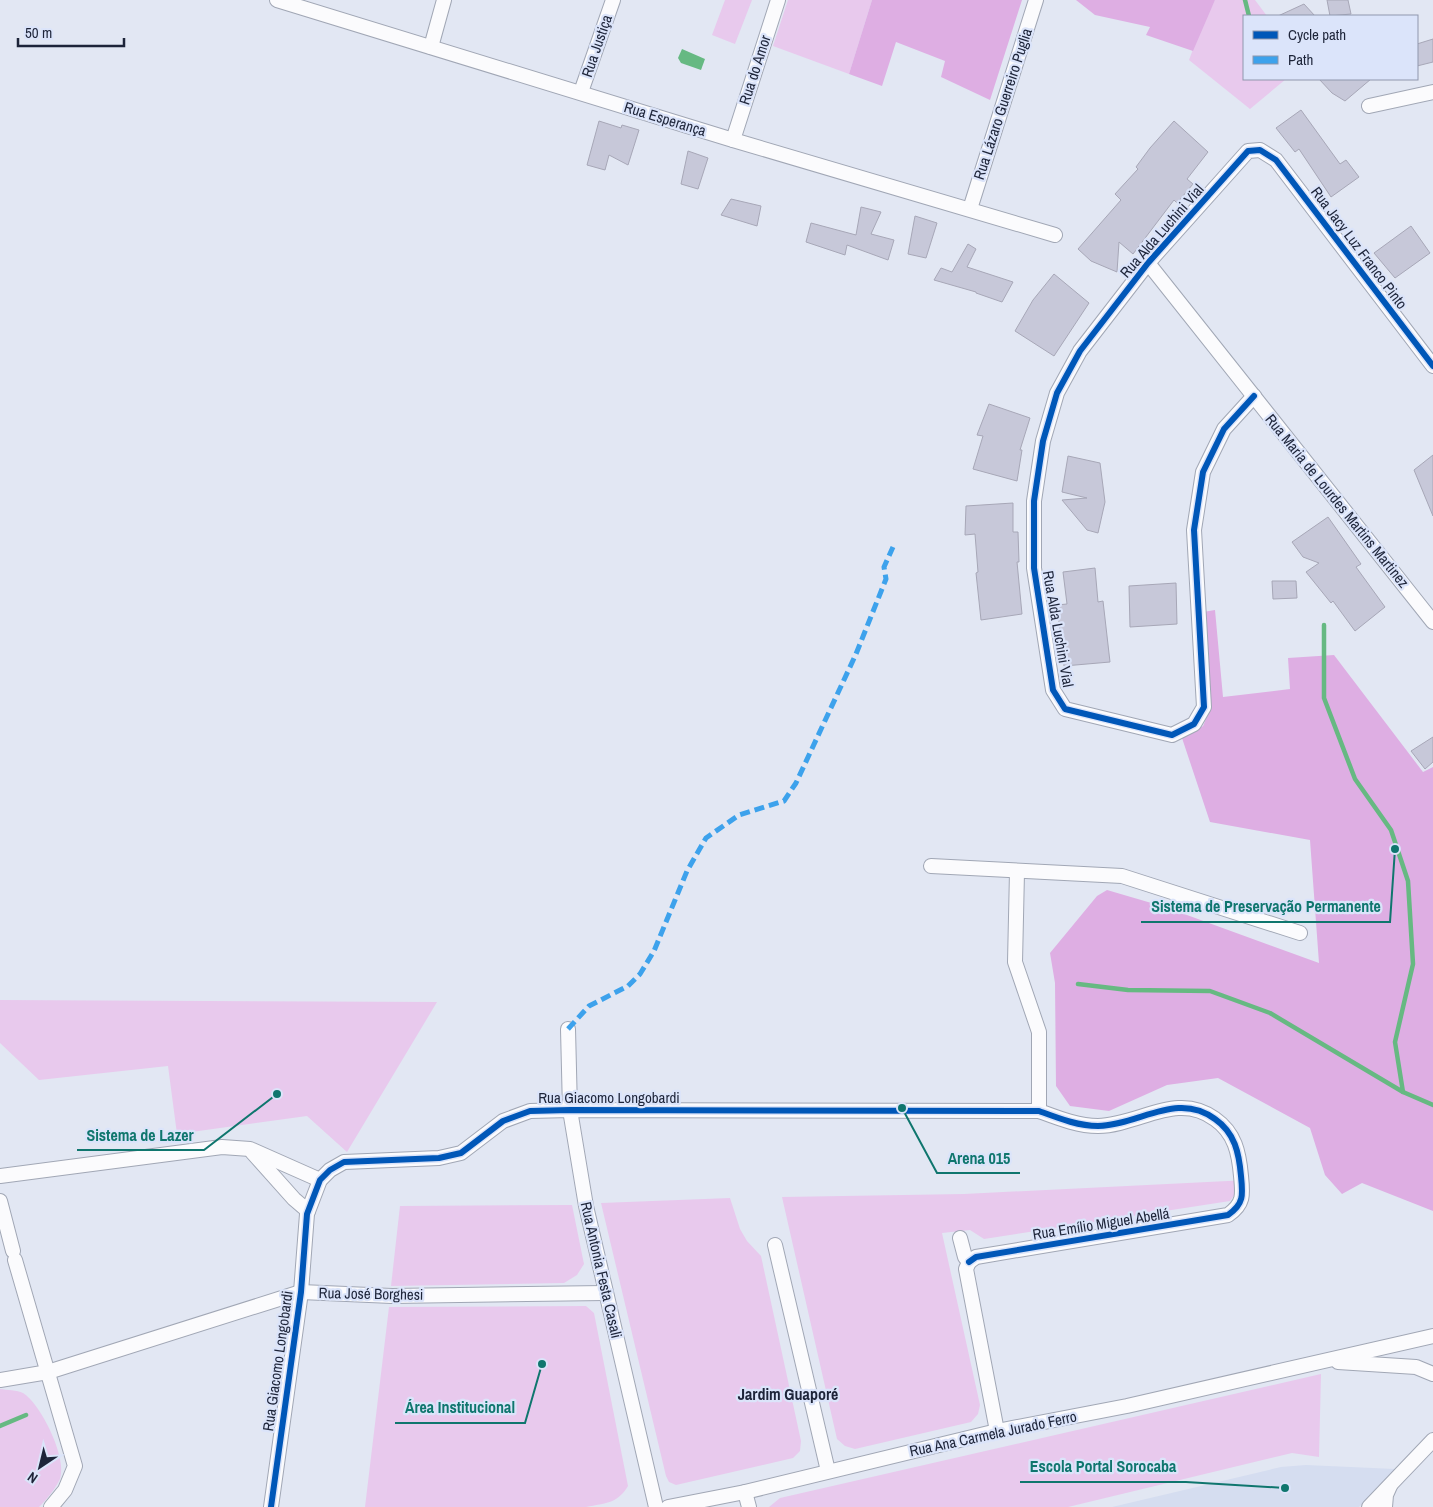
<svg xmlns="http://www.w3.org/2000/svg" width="1433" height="1507" viewBox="0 0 1433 1507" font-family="'Archivo Narrow',sans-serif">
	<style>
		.built { fill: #d5ddf0 }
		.green { fill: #e8c9ed }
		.forest { fill: #deaee3 }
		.water { fill: #66b982 }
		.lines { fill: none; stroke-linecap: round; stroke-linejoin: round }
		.stream { stroke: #66b982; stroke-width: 4.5 }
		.building { fill: #c7c8d9; stroke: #a7a7b7 }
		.minor-casing { stroke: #a1a7b5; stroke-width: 16 }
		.minor { stroke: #fbfbfd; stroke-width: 14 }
		.quiet { stroke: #3da2ec; stroke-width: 5; stroke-dasharray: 10 5; stroke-linecap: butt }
		.cycleway-casing { stroke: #dbe4fa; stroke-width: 9 }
		.cycleway { stroke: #0057b8; stroke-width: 6 }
		.labels { text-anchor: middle; stroke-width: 4.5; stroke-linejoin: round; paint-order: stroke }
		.street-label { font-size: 15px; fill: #1d2439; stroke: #dbe4fa }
		.neighbourhood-label { font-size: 16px; font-weight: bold; fill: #1d2439; stroke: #dbe4fa }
		.leader { fill: none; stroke: #0f766e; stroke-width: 2 }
		.callout-dot { fill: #0f766e; stroke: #dbe4fa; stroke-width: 2 }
		.callout-label { font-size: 16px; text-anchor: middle; font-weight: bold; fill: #0f766e; stroke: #dbe4fa; stroke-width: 4.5; stroke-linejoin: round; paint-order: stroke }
	</style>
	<rect width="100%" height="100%" fill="#e2e7f3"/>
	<polygon class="built" points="1306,1465 1395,1469 1359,1507 1112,1507 1281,1467"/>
	<g class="green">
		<polygon points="725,0 752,0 735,44 712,35"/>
		<polygon points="788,0 872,0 849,74 773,46"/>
		<polygon points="1215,0 1255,0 1267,16 1244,16 1244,79 1286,79 1250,109 1189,60 1201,28"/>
		<polygon points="0,1000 437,1002 347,1152 307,1116 177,1134 168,1066 39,1080 0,1043"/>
		<path d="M1248,1180C1243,1188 1235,1193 1230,1201L984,1239L970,1230L942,1233L980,1405L978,1414L971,1422L855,1449L845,1446L837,1439L782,1197L964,1194Z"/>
		<polygon points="730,1198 740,1229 747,1241 761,1256 801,1441 800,1451 793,1458 676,1485 669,1482 666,1476 601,1203"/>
		<polygon points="572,1205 584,1264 577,1275 564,1283 391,1286 400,1206"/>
		<path d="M586,1306L594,1313L628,1486C617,1504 606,1503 586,1507H365L389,1307Z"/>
		<polygon points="1321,1374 1319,1457 1292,1453 1068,1507 769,1507 780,1498"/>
		<path d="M0,1389C7,1390 17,1390 23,1393C41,1404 68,1459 60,1479C55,1489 47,1499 39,1507H0Z"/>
	</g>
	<g class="forest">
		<polygon points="872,0 1022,0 990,100 941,77 945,61 896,42 882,86 849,74"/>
		<polygon points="1076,0 1215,0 1193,51 1146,35 1150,27 1095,15"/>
		<polygon points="1215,610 1223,697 1290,689 1288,658 1334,655 1423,772 1433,767 1433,1211 1362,1183 1342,1194 1325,1175 1310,1128 1218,1078 1167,1085 1109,1111 1070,1106 1056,1086 1055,983 1050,953 1097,896 1107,890 1165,907 1319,963 1310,840 1210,822 1182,738 1203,726 1211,707 1203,612"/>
	</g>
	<polygon class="water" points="682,49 705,59 701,70 681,63 678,58"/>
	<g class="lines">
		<g class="stream">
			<polyline points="1245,0 1249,16"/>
			<polyline points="1324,625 1324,698 1355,779 1391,830 1408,881 1413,964 1395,1042 1403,1092"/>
			<polyline points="1078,984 1128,990 1210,991 1270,1013 1403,1092 1433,1105"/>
			<polyline points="0,1426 26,1415"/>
		</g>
	</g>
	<g class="building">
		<polygon points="1327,0 1348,0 1351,14 1330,16"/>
		<polygon points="1304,4 1315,16 1278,16"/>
		<polygon points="1433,39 1433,62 1417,66 1417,44"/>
		<polygon points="1319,79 1371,79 1345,101 1332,93"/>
		<polygon points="1301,110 1340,164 1346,160 1359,177 1331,197 1299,149 1295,152 1276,128"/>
		<polygon points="599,121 621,128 622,125 639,130 628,165 609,155 605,170 587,165"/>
		<polygon points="1174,121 1208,152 1187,179 1193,184 1177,203 1174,200 1133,254 1119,242 1117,272 1091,261 1078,249 1121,200 1115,194 1138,169 1136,167 1150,148"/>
		<polygon points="688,151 708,158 698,189 681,184"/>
		<polygon points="731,199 761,206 757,226 721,215"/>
		<polygon points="861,207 881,212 871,234 894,240 888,260 847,245 845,255 806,242 811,223 856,235"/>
		<polygon points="915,216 937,223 926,258 908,254"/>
		<polygon points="1411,226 1430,253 1395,278 1374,253"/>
		<polygon points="968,244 976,249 967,267 1013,282 1002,302 976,293 976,292 934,280 941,268 952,272"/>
		<polygon points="1054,274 1089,303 1054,356 1015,331 1033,300"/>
		<polygon points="989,404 1030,418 1020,450 1022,450 1017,481 973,469 983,436 977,435"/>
		<polygon points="1433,455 1433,516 1414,470"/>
		<polygon points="1068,456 1100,463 1105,502 1098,533 1087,530 1062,500 1087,498 1062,492"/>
		<polygon points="1013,503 1013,532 1018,532 1019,562 1017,562 1022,614 981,620 976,573 978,572 975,534 965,535 966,506"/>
		<polygon points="1328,517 1361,564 1356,567 1385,607 1355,631 1333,601 1331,603 1306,572 1319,563 1303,557 1292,542"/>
		<polygon points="1095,568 1098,602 1103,601 1110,662 1064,666 1057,605 1067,604 1063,572"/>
		<polygon points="1272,581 1296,581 1297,598 1273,599"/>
		<polygon points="1176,583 1177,624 1130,627 1129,586"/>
		<polygon points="1433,737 1433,762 1425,769 1411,751"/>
	</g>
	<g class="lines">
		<defs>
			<g id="minor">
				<polyline points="277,0 733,140 1055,235"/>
				<polyline points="431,47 444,0"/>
				<polyline points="581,92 613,0"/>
				<polyline points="1369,106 1433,92"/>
				<polyline points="733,140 778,0"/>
				<polyline points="970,209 1036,0"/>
				<polyline points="1148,263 1433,622"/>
				<polyline points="1254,396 1224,429 1203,472 1194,530 1204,707 1194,724 1172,735 1065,709 1053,690 1034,568 1034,501 1043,441 1057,393 1080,351 1148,263 1248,151 1260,150 1276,160 1433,366"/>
				<polyline points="931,866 1122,876 1300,933"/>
				<polyline points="1017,872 1015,962 1039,1032 1039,1111"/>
				<polyline points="568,1029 570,1110 586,1206 656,1507"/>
				<polyline points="252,1152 294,1199 308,1211"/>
				<polyline points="0,1176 222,1147 250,1149 320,1180"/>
				<polyline points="0,1201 13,1251"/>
				<polyline points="960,1238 965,1257 969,1262 966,1269 997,1431"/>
				<polyline points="775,1245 828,1471"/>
				<polyline points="15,1260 75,1466 65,1490 51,1507"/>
				<polyline points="1338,1362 1416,1367 1433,1374"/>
				<polyline points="0,1380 48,1372 301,1292 392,1296 605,1293"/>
				<polyline points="745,1492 749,1507"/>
				<path d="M271,1507L301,1292L307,1214L320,1180L330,1170L344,1162L439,1158L461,1153L503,1121L530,1111L570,1110L1039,1111C1058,1118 1078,1126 1098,1126C1140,1125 1177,1091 1215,1119C1235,1133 1239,1153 1241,1176C1243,1195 1244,1204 1228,1215L976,1257L969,1262"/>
				<polyline points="668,1507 745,1492 997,1431 1127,1406 1433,1336"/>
				<polyline points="1369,1507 1433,1440"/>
				<polyline points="1385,1507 1386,1495 1390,1486"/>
			</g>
		</defs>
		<use href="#minor" class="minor-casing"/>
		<use href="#minor" class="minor"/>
		<polyline class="quiet" points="568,1029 589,1006 628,986 640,974 654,951 687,871 706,838 739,815 784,801 796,783 856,654 886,579 884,567 893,547"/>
		<defs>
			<g id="cycleway">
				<polyline points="1254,396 1224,429 1203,472 1194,530 1204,707 1194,724 1172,735 1065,709 1053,690 1034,568 1034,501 1043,441 1057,393 1080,351 1148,263 1248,151 1260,150 1276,160 1433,366"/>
				<path d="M271,1507L301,1292L307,1214L320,1180L330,1170L344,1162L439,1158L461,1153L503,1121L530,1111L570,1110L1039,1111C1058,1118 1078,1126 1098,1126C1140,1125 1177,1091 1215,1119C1235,1133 1239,1153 1241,1176C1243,1195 1244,1204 1228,1215L976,1257L969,1262"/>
			</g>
		</defs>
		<use href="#cycleway" class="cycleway-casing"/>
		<use href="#cycleway" class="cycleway"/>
	</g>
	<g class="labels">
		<g class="street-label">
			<text transform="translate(597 46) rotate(-71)" y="5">Rua Justiça</text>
			<text transform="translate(755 70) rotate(-72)" y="5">Rua do Amor</text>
			<text transform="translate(1003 104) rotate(-72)" y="5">Rua Lázaro Guerreiro Puglia</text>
			<text transform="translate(665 119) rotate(17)" y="5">Rua Esperança</text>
			<text transform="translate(1162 231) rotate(-49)" y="5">Rua Alda Luchini Vial</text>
			<text transform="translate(1359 248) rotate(53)" y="5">Rua Jacy Luz Franco Pinto</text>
			<text transform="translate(1337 501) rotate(51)" y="5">Rua Maria de Lourdes Martins Martinez</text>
			<text transform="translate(1058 629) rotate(80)" y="5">Rua Alda Luchini Vial</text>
			<text x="609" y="1103">Rua Giacomo Longobardi</text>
			<text transform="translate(1101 1224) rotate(-9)" y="5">Rua Emílio Miguel Abellá</text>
			<text transform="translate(601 1270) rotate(77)" y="5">Rua Antonia Festa Casali</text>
			<text transform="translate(371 1294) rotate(1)" y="5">Rua José Borghesi</text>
			<text transform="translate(278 1361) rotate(-82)" y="5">Rua Giacomo Longobardi</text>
			<text transform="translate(993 1434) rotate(-12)" y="5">Rua Ana Carmela Jurado Ferro</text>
		</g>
		<g class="neighbourhood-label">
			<text x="788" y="1400">Jardim Guaporé</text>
		</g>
	</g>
	<path class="leader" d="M1395 849L1390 922H1141M277 1094L204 1150H77M902 1108L937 1173H1020M542 1364L525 1423H395M1285 1488L1186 1482H1020"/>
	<g class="callout-dot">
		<circle cx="1395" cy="849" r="5"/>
		<circle cx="277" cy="1094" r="5"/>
		<circle cx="902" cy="1108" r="5"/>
		<circle cx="542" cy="1364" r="5"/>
		<circle cx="1285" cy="1488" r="5"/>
	</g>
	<g class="callout-label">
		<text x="1266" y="912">Sistema de Preservação Permanente</text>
		<text x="140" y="1141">Sistema de Lazer</text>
		<text x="979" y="1164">Arena 015</text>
		<text x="460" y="1413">Área Institucional</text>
		<text x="1103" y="1472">Escola Portal Sorocaba</text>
	</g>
	<rect x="1243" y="15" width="175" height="65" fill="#dbe4fa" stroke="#8f97ad"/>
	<rect x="1253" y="31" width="25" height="8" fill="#0057b8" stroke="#8f97ad"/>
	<text x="1288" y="40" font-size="15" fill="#1d2439">Cycle path</text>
	<rect x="1253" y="56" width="25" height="8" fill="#3da2ec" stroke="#8f97ad"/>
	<text x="1288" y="65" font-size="15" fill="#1d2439">Path</text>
	<g transform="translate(40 1467) rotate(215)" stroke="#dbe4fa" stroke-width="4" paint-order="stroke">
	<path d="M0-4L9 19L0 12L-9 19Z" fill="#1d2439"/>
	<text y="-8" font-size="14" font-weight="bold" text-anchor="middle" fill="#1d2439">N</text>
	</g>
	<path d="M18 38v8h106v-8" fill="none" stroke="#1d2439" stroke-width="2.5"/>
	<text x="25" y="38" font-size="15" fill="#1d2439" stroke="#dbe4fa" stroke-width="4" paint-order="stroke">50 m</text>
</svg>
